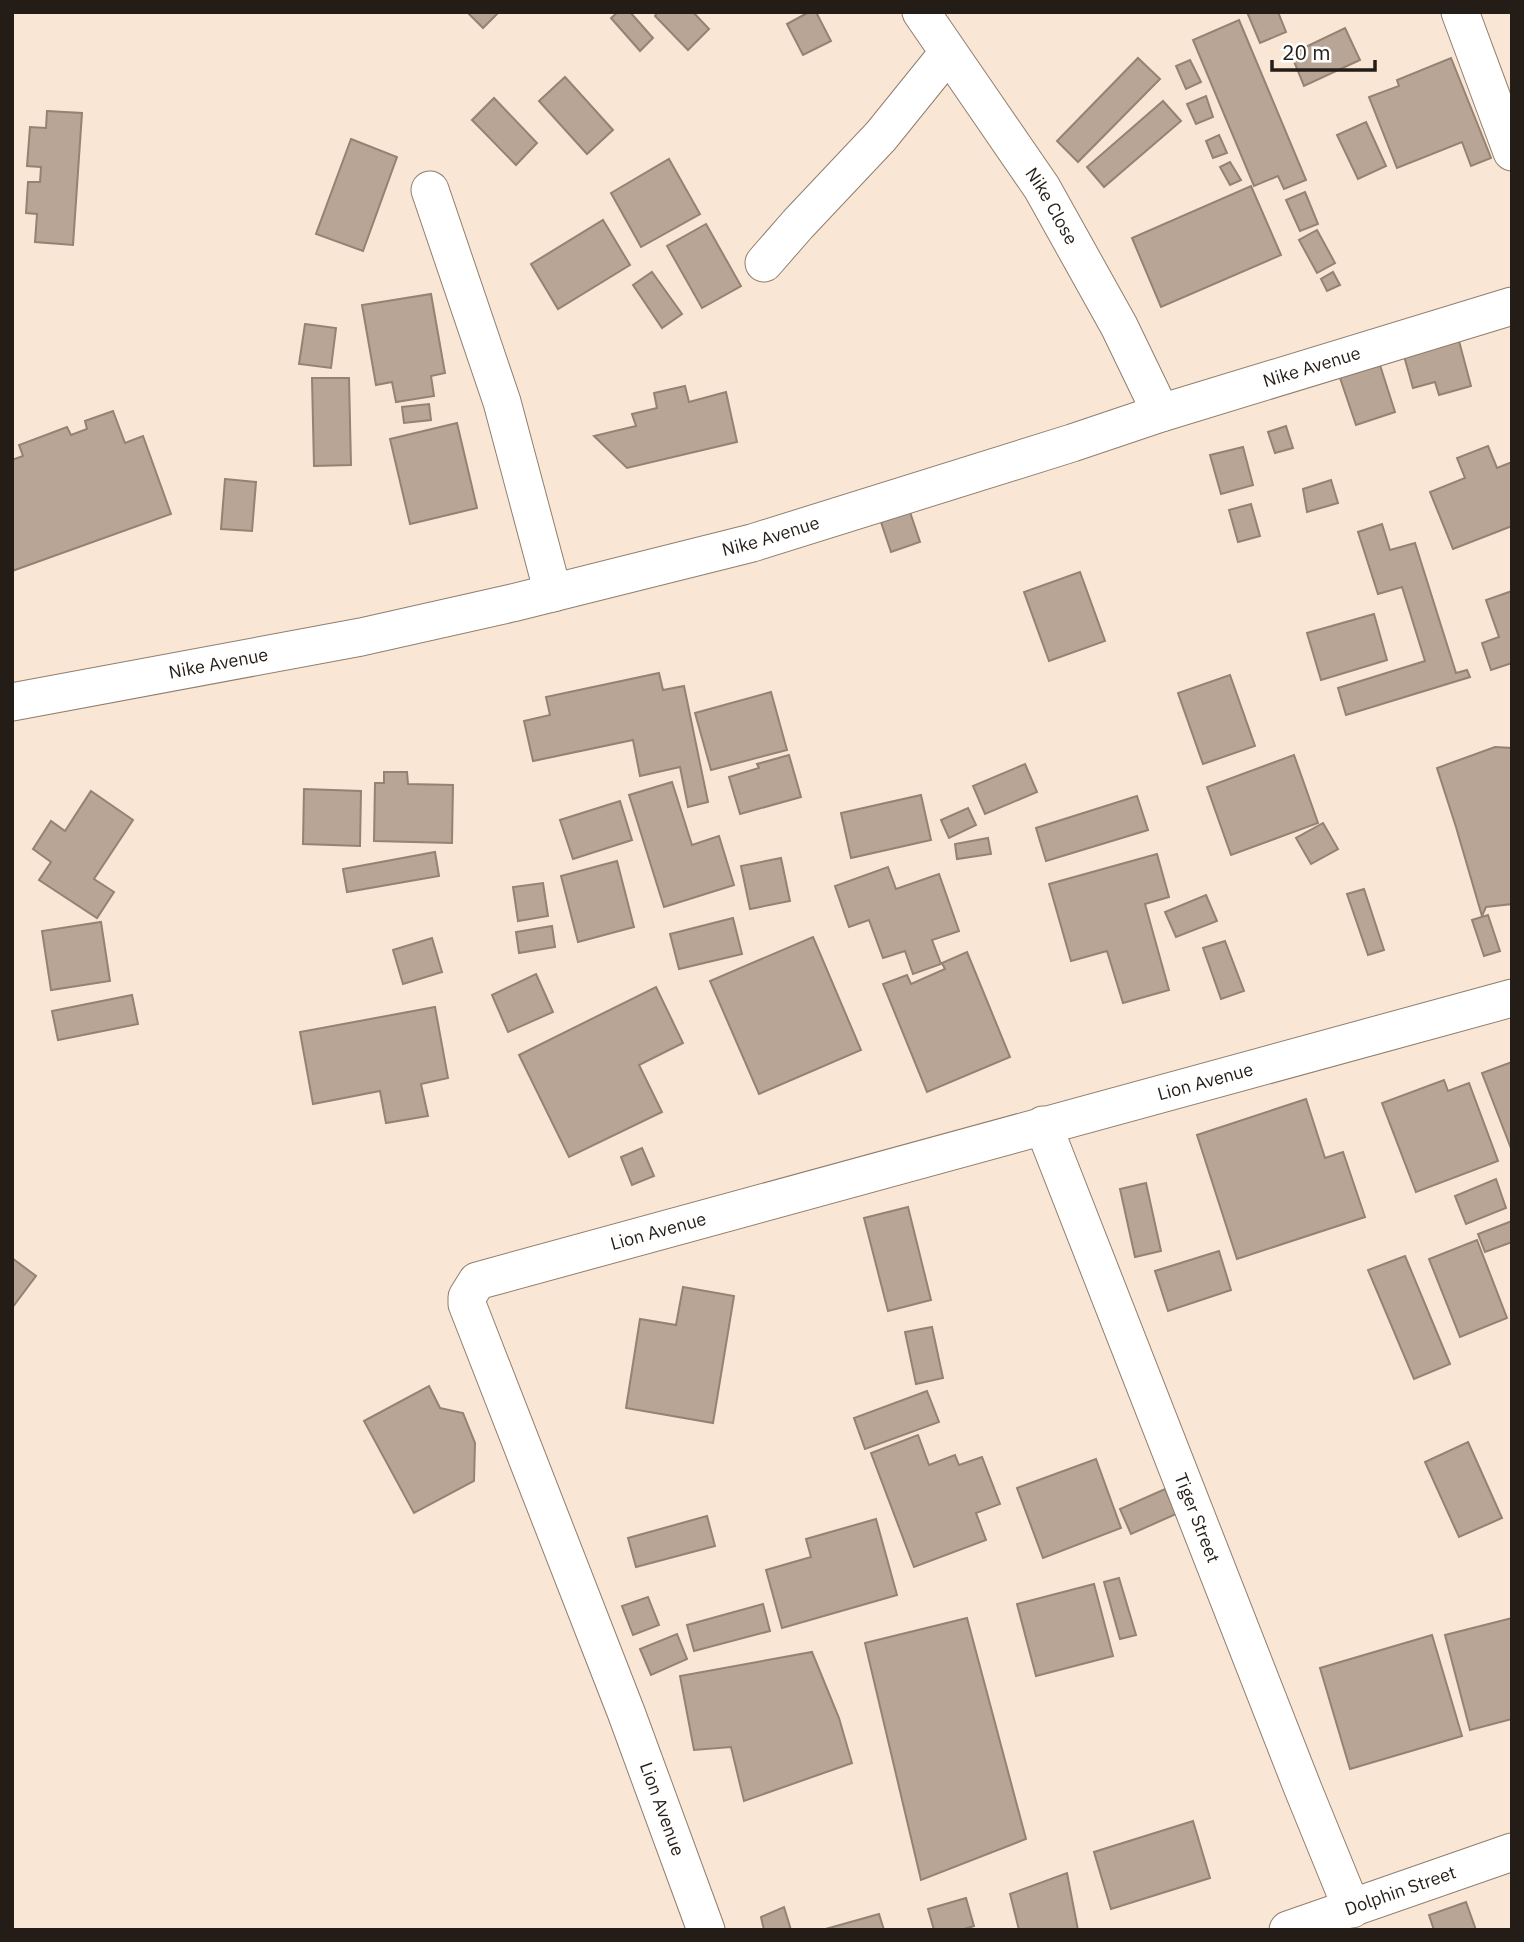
<svg xmlns="http://www.w3.org/2000/svg" width="1524" height="1942" viewBox="0 0 1524 1942" font-family="'IBM Plex Sans',sans-serif">
	<style>
		.building { fill: #b8a595; stroke: #948272; stroke-width: 2 }
		.lines { fill: none; stroke-linecap: round; stroke-linejoin: round }
		.street-casing { stroke: #907e6e; stroke-width: 39 }
		.street { stroke: #fff; stroke-width: 37 }
		.labels { text-anchor: middle; stroke-width: 6; stroke-linejoin: round; paint-order: stroke }
		.street-label { font-size: 18px; fill: #241d17; stroke: #fff }
	</style>
	<rect width="100%" height="100%" fill="#f9e6d4"/>
	<g class="building">
		<polygon points="467,12 499,12 483,28"/>
		<polygon points="618,12 630,12 653,38 640,51 611,18"/>
		<polygon points="658,12 693,12 709,29 688,50 655,16"/>
		<polygon points="809,12 816,12 831,41 803,55 787,24"/>
		<polygon points="1247,12 1278,12 1286,32 1260,43"/>
		<polygon points="1239,20 1306,180 1284,189 1278,176 1254,186 1193,40"/>
		<polygon points="1345,28 1360,60 1304,86 1291,54"/>
		<polygon points="1138,58 1160,79 1078,162 1057,141"/>
		<polygon points="1451,58 1491,158 1471,166 1462,142 1397,168 1369,97 1399,86 1397,80"/>
		<polygon points="1190,60 1201,82 1186,89 1176,66"/>
		<polygon points="565,77 613,130 587,154 539,101"/>
		<polygon points="1206,96 1213,117 1196,124 1187,104"/>
		<polygon points="494,98 537,143 516,165 472,120"/>
		<polygon points="1163,101 1181,121 1104,187 1087,167"/>
		<polygon points="47,111 82,113 73,245 35,242 37,214 26,213 28,182 40,182 41,167 27,166 30,127 46,128"/>
		<polygon points="1366,122 1386,166 1358,179 1337,135"/>
		<polygon points="1219,135 1227,153 1213,158 1206,141"/>
		<polygon points="351,139 397,157 363,251 316,234"/>
		<polygon points="669,159 700,214 641,247 611,193"/>
		<polygon points="1230,162 1241,180 1230,185 1220,167"/>
		<polygon points="1251,186 1281,255 1161,307 1132,238"/>
		<polygon points="1305,192 1318,224 1300,231 1286,200"/>
		<polygon points="603,220 630,265 558,309 531,264"/>
		<polygon points="706,224 741,286 702,308 667,246"/>
		<polygon points="1317,230 1335,263 1317,273 1299,240"/>
		<polygon points="652,272 682,314 662,328 633,285"/>
		<polygon points="1333,272 1340,285 1327,291 1321,279"/>
		<polygon points="431,294 445,373 431,376 434,396 396,402 392,382 376,385 362,305"/>
		<polygon points="305,324 336,328 331,368 299,364"/>
		<polygon points="1459,341 1471,386 1439,395 1435,382 1413,388 1404,356"/>
		<polygon points="1379,362 1395,412 1356,425 1339,375"/>
		<polygon points="312,378 349,378 351,465 314,466"/>
		<polygon points="685,386 689,402 726,392 737,442 627,468 594,436 636,426 632,414 657,408 654,393"/>
		<polygon points="429,404 431,420 404,423 402,407"/>
		<polygon points="113,411 125,443 143,436 171,514 12,571 12,460 23,456 19,445 67,427 71,435 87,429 85,421"/>
		<polygon points="457,423 477,508 410,524 390,439"/>
		<polygon points="1286,426 1293,448 1275,453 1268,432"/>
		<polygon points="1488,446 1497,468 1512,462 1512,526 1453,549 1430,492 1465,478 1457,458"/>
		<polygon points="1243,447 1253,485 1221,494 1210,455"/>
		<polygon points="225,479 256,482 252,531 221,529"/>
		<polygon points="1331,480 1338,503 1307,512 1303,489"/>
		<polygon points="1251,504 1260,536 1238,542 1229,510"/>
		<polygon points="910,512 920,542 891,552 881,522"/>
		<polygon points="1382,524 1390,550 1415,543 1456,673 1467,670 1470,677 1346,715 1338,688 1425,661 1402,587 1378,594 1358,532"/>
		<polygon points="1080,572 1105,641 1049,661 1024,592"/>
		<polygon points="1512,591 1512,663 1491,670 1482,643 1499,637 1486,600"/>
		<polygon points="1374,614 1387,660 1321,680 1307,633"/>
		<polygon points="659,673 663,690 684,686 708,802 688,807 680,767 640,776 633,740 533,761 524,721 550,715 546,697"/>
		<polygon points="1230,675 1255,746 1203,764 1178,693"/>
		<polygon points="771,692 787,750 711,770 695,713"/>
		<polygon points="1495,747 1512,748 1512,904 1486,907 1482,916 1456,827 1437,768"/>
		<polygon points="789,755 801,797 740,814 729,777 759,768 757,764"/>
		<polygon points="1294,755 1318,823 1231,855 1207,787"/>
		<polygon points="1025,764 1037,792 985,814 973,786"/>
		<polygon points="384,772 407,772 408,784 453,785 452,843 374,841 375,783 384,783"/>
		<polygon points="672,782 692,845 719,836 734,885 664,907 629,795"/>
		<polygon points="304,789 361,791 360,846 303,844"/>
		<polygon points="91,791 133,820 94,879 114,892 97,918 39,880 51,862 33,849 51,821 65,831"/>
		<polygon points="921,795 931,840 851,858 841,813"/>
		<polygon points="1137,796 1148,830 1046,861 1036,828"/>
		<polygon points="620,801 632,840 573,859 560,820"/>
		<polygon points="968,808 976,825 949,838 941,820"/>
		<polygon points="1323,823 1338,849 1311,864 1296,838"/>
		<polygon points="988,838 991,854 957,859 955,844"/>
		<polygon points="435,852 439,876 347,892 343,869"/>
		<polygon points="1157,854 1169,897 1145,904 1169,990 1123,1003 1107,951 1071,961 1049,884"/>
		<polygon points="781,858 790,901 750,909 741,866"/>
		<polygon points="617,861 634,927 578,942 561,876"/>
		<polygon points="888,867 896,889 939,874 959,931 932,940 941,964 913,974 905,951 883,958 869,920 849,927 835,886"/>
		<polygon points="543,883 548,916 518,921 513,887"/>
		<polygon points="1364,889 1384,950 1368,955 1347,894"/>
		<polygon points="1206,895 1217,921 1176,937 1165,912"/>
		<polygon points="1488,915 1500,951 1484,956 1472,920"/>
		<polygon points="733,918 742,954 679,969 670,934"/>
		<polygon points="101,922 110,981 51,990 42,931"/>
		<polygon points="552,926 555,947 519,953 516,932"/>
		<polygon points="813,937 861,1050 759,1094 710,981"/>
		<polygon points="432,938 442,972 403,984 393,950"/>
		<polygon points="1225,941 1244,991 1221,999 1203,948"/>
		<polygon points="967,952 1010,1057 927,1092 883,984 907,975 911,984 945,969 942,963"/>
		<polygon points="536,974 553,1012 508,1032 492,995"/>
		<polygon points="656,987 683,1043 639,1065 662,1112 569,1157 519,1055"/>
		<polygon points="132,995 138,1024 58,1040 52,1011"/>
		<polygon points="435,1007 448,1078 421,1084 428,1116 386,1123 380,1091 313,1104 300,1032"/>
		<polygon points="1512,1062 1512,1151 1482,1073"/>
		<polygon points="1444,1080 1448,1091 1469,1083 1498,1161 1416,1192 1382,1103"/>
		<polygon points="1306,1099 1325,1158 1343,1152 1365,1217 1237,1259 1197,1135"/>
		<polygon points="642,1148 654,1176 632,1185 621,1157"/>
		<polygon points="1496,1179 1506,1208 1466,1224 1455,1196"/>
		<polygon points="1146,1183 1161,1251 1135,1257 1120,1189"/>
		<polygon points="908,1207 931,1300 888,1311 864,1218"/>
		<polygon points="1512,1221 1512,1242 1485,1252 1478,1234"/>
		<polygon points="1477,1240 1507,1318 1460,1337 1429,1259"/>
		<polygon points="1219,1251 1231,1290 1168,1311 1155,1271"/>
		<polygon points="1405,1256 1450,1364 1414,1379 1368,1270"/>
		<polygon points="12,1258 36,1276 12,1308"/>
		<polygon points="683,1287 734,1296 713,1423 626,1408 640,1319 676,1325"/>
		<polygon points="932,1327 943,1378 916,1384 905,1332"/>
		<polygon points="429,1386 440,1408 463,1413 475,1443 474,1481 414,1513 364,1421"/>
		<polygon points="927,1391 939,1422 865,1449 854,1418"/>
		<polygon points="918,1435 929,1465 955,1455 959,1465 982,1457 1000,1504 976,1513 986,1540 914,1567 871,1453"/>
		<polygon points="1468,1442 1502,1518 1459,1537 1425,1462"/>
		<polygon points="1096,1459 1121,1528 1043,1558 1017,1488"/>
		<polygon points="1165,1489 1176,1514 1131,1534 1120,1509"/>
		<polygon points="707,1516 715,1546 636,1567 628,1538"/>
		<polygon points="876,1519 897,1595 782,1628 766,1570 811,1557 806,1539"/>
		<polygon points="1119,1578 1136,1635 1120,1639 1104,1582"/>
		<polygon points="1094,1584 1113,1656 1036,1676 1017,1604"/>
		<polygon points="648,1597 659,1625 633,1635 622,1606"/>
		<polygon points="763,1604 770,1631 694,1651 687,1625"/>
		<polygon points="967,1618 1026,1839 921,1880 865,1643"/>
		<polygon points="1512,1618 1512,1719 1470,1730 1445,1635"/>
		<polygon points="677,1634 687,1659 651,1675 640,1649"/>
		<polygon points="1432,1635 1462,1736 1350,1769 1320,1668"/>
		<polygon points="812,1652 839,1718 852,1763 744,1801 731,1747 694,1750 680,1676"/>
		<polygon points="1193,1821 1210,1878 1111,1909 1094,1852"/>
		<polygon points="1067,1873 1078,1930 1019,1930 1010,1894"/>
		<polygon points="966,1898 974,1926 961,1930 934,1930 928,1909"/>
		<polygon points="1466,1902 1476,1930 1434,1930 1429,1915"/>
		<polygon points="784,1907 791,1930 764,1930 761,1917"/>
		<polygon points="879,1914 884,1930 822,1930"/>
	</g>
	<g class="lines">
		<defs>
			<g id="street">
				<path id="s1" d="M921,12L1042,188L1119,326L1161,413"/>
				<polyline points="1460,12 1512,152"/>
				<polyline points="430,190 502,402 553,593"/>
				<polyline points="764,263 798,224 881,136 948,53"/>
				<path id="s2" d="M12,702L361,637L512,603L752,543L1072,443L1161,413L1512,306"/>
				<path id="s3" d="M1043,1125L1303,1789L1352,1909"/>
				<path id="s4" d="M706,1930L626,1712L467,1304V1297L477,1281L1512,998"/>
				<path id="s5" d="M1288,1930L1512,1852"/>
			</g>
		</defs>
		<use href="#street" class="street-casing"/>
		<use href="#street" class="street"/>
	</g>
	<g class="labels">
		<g class="street-label">
			<text dy="6" stroke="none"><textPath href="#s1" startOffset="234">Nike Close</textPath></text>
			<text dy="6" stroke="none"><textPath href="#s2" startOffset="1344">Nike Avenue</textPath></text>
			<text dy="6" stroke="none"><textPath href="#s2" startOffset="777">Nike Avenue</textPath></text>
			<text dy="6" stroke="none"><textPath href="#s2" startOffset="210">Nike Avenue</textPath></text>
			<text dy="6" stroke="none"><textPath href="#s4" startOffset="1451">Lion Avenue</textPath></text>
			<text dy="6" stroke="none"><textPath href="#s4" startOffset="884">Lion Avenue</textPath></text>
			<text dy="6" stroke="none"><textPath href="#s3" startOffset="422">Tiger Street</textPath></text>
			<text transform="translate(662 1809) rotate(70)" y="6">Lion Avenue</text>
			<text dy="6" stroke="none"><textPath href="#s5" startOffset="119">Dolphin Street</textPath></text>
		</g>
	</g>
	<rect width="1524" height="1942" fill="none" stroke="#241d17" stroke-width="28"/>
	<path d="M1272 60v10h103v-10" fill="none" stroke="#241d17" stroke-width="3.5"/>
	<text x="1282" y="60" font-size="21" fill="#241d17" stroke="#ffffff" stroke-width="5" paint-order="stroke">20 m</text>
</svg>
